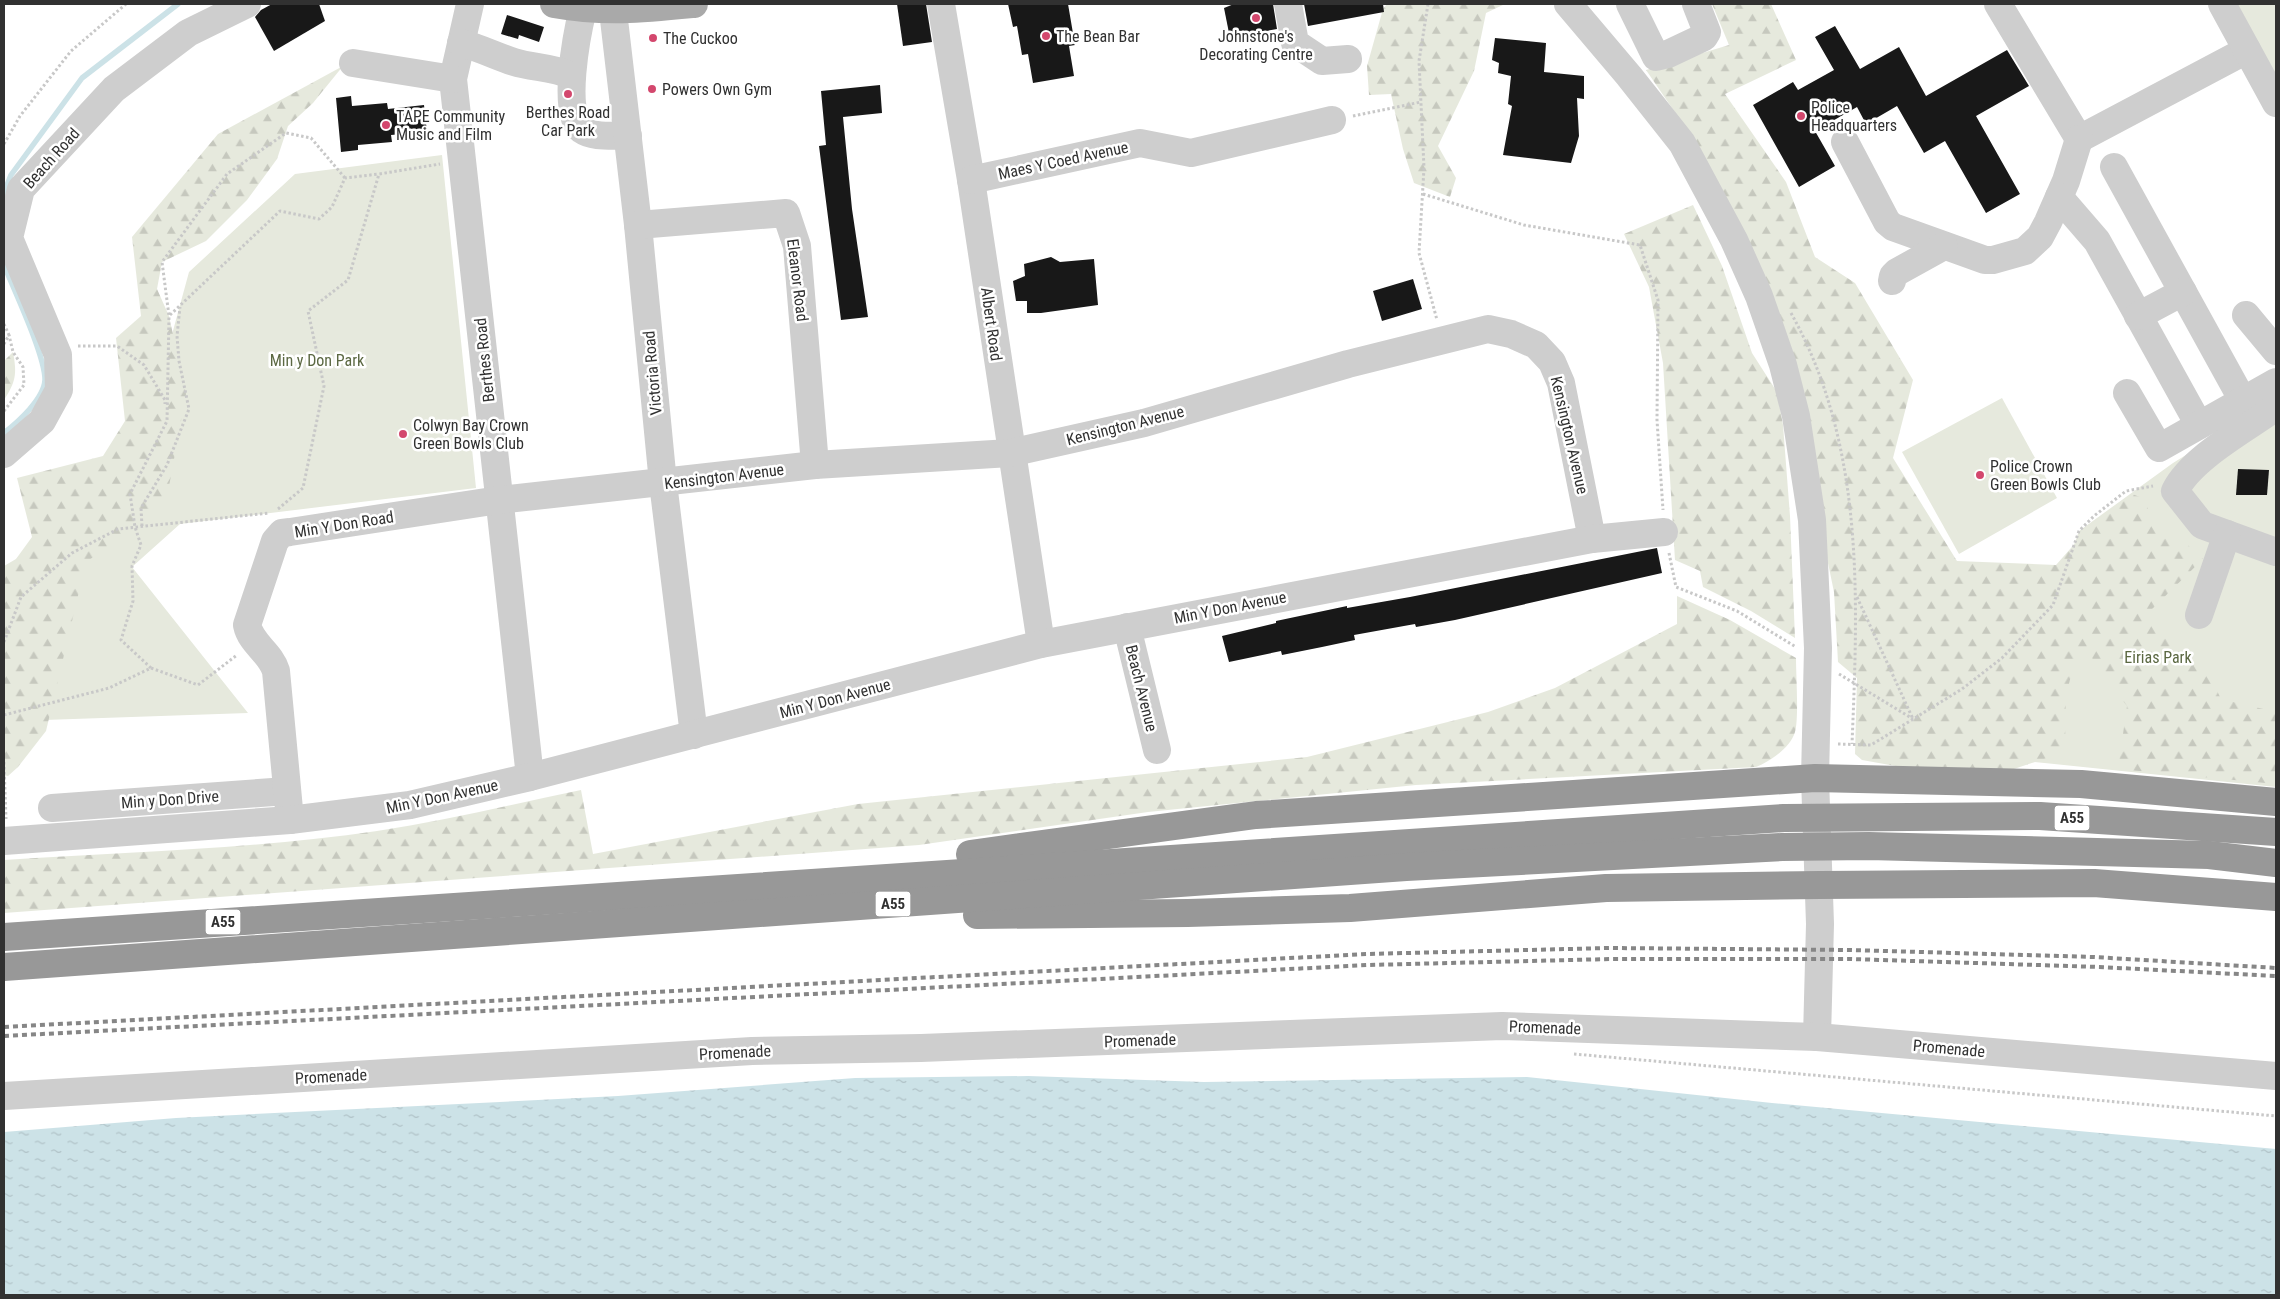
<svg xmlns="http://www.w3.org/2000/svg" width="2280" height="1299" viewBox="0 0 2280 1299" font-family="'Roboto Condensed',sans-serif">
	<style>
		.green { fill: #e6e9dd }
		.forest { fill: url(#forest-firs) }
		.water { fill: url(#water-ripples) }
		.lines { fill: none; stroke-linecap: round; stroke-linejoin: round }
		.stream { stroke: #cce2e7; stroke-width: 5.5 }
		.building { fill: #181818 }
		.path { stroke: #c8c8c8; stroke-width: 3; stroke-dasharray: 2.5 2.5; stroke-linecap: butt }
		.minor { stroke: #cecece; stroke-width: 28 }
		.major { stroke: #a9a9a9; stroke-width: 28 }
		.highway { stroke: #989898; stroke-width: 28 }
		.rail { stroke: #868686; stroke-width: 4; stroke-dasharray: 5 4; stroke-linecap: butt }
		.poi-dot { fill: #d3476d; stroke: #fff; stroke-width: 2 }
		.labels { text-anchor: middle; stroke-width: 5; stroke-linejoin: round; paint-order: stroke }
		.shield { fill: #fff; stroke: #6f6f6f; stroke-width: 1 }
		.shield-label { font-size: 15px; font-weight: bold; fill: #313131 }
		.poi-label { font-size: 16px; fill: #313131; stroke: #fff; text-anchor: start }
		.street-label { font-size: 16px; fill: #313131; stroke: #fff }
		.park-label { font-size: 16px; fill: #5b6842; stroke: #fff }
	</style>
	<defs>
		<pattern id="forest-firs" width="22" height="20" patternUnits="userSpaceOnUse" patternTransform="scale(1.25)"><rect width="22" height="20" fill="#e6e9dd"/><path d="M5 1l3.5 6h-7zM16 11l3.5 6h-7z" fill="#c6c8be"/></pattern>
		<pattern id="water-ripples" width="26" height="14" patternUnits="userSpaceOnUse" patternTransform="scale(1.25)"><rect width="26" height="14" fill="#cce2e7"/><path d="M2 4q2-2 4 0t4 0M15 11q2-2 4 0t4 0" fill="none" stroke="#b0c2c7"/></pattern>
	</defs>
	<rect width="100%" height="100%" fill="#fff"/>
	<g class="green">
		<polygon points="2222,4 2276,4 2276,103"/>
		<polygon points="442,155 476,488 180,524 132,567 248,713 15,721 4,787 4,572 149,419 189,272 295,174"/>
		<polygon points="2002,398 2057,498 1959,554 1902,452"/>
		<polygon points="2276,399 2276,787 1871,745 2053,605 2079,531 2173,463"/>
	</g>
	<g class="forest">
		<polygon points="1387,4 1505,4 1486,13 1474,71 1438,146 1456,178 1450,197 1414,183 1403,149 1391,94 1369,95 1367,66 1383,9"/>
		<path d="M1712,4H1771L1796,60L1725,94L1786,182L1815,257L1855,283L1913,380L1893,458L1957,561L2056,565L2093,523L2132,494L2145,499L2150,517L2180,538L2203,559L2149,612L2148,621L2200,656L2221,699L2276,712V784L2118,769L2127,706L2108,683L2100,665L2087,654C2084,657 2078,661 2076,665C2065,682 2064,724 2066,744L2053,756L2005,772L1912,769L1862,760L1855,754L1857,678L1838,662L1834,592L1810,476L1698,146L1646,70L1729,45Z"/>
		<polygon points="343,66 313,103 288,126 277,159 247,200 206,241 162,262 157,289 169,316 186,394 165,508 86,562 46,731 18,767 8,776 4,775 4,566 16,559 32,537 17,478 103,456 125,421 116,338 141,316 132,237 218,134"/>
		<polygon points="1693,205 1722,266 1752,353 1777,392 1783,425 1790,516 1795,638 1751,611 1703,587 1700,571 1675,560 1663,363 1649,287 1624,234"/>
		<path d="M13,352C17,374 16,381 4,400V361Z"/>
		<path d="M1677,596L1730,620L1796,658C1796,675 1799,718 1795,732C1790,748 1771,761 1756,767L1416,785L1148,812L919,845L4,913V860C128,852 254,849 377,831C445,821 513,804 581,790L593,854L858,804L1307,757L1488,712L1555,688L1677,624Z"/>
	</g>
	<polygon class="water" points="1028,1076 1204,1082 1527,1077 1772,1103 2276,1149 2276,1295 4,1295 4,1132 176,1118 618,1096 855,1078"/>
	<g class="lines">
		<g class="stream">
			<polyline points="4,193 11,175 82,78 178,4"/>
			<path d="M4,265C14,290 45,355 45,380C44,399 18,422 4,433"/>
		</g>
	</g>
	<g class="building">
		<polygon points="272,4 319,4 325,21 274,51 255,17 261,10"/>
		<polygon points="897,4 926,4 932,42 903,46"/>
		<polygon points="1008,4 1068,4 1075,45 1069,46 1074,76 1033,83 1028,54 1022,55 1017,26 1013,27"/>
		<polygon points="1234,4 1273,4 1277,29 1230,38 1224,8"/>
		<polygon points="1304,4 1383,4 1384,12 1308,26"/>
		<polygon points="507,15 544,27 539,42 519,35 518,39 501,34"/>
		<polygon points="1835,26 1860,69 1899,47 1926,96 2007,50 2029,86 1976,116 2020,194 1986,213 1945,141 1924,153 1897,106 1866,124 1857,107 1815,131 1835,166 1799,187 1753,105 1793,82 1798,90 1834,70 1815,37"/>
		<polygon points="1495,38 1546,43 1544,72 1584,76 1584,99 1577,98 1579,136 1571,163 1503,155 1512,106 1508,104 1511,76 1498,73 1499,63 1492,60"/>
		<polygon points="880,85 882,113 843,117 852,209 868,317 841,320 819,146 826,145 821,91"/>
		<polygon points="351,96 352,106 387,103 388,109 424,105 427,132 391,135 392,142 358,145 358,150 341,152 336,98"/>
		<polygon points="1051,257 1060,262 1094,259 1098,305 1041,313 1027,313 1027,301 1016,301 1013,281 1025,276 1024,264"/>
		<polygon points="1413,279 1422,309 1382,321 1373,291"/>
		<polygon points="2238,469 2269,470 2267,495 2236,495"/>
		<polygon points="1657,548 1662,573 1455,620 1416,627 1415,624 1354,635 1355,640 1322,647 1282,655 1281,651 1229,662 1222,636 1276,623 1276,621 1347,606 1347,608 1410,597"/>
	</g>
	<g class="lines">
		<g class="path">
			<polyline points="1428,4 1419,61 1424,168 1419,253 1437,320"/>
			<polyline points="1353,116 1421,102"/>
			<polyline points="4,144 20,116 71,51 126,4"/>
			<polyline points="1423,194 1524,225 1640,245 1658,300 1657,420 1663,510"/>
			<path d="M1791,313C1865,446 1858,597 1852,744"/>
			<polyline points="170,315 280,211 319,219 332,207 345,178 379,174"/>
			<polyline points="4,324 9,335 4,344"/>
			<polyline points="78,346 117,346 144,365 165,400 165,404"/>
			<polyline points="4,411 24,385 23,367 13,352 9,335"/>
			<polyline points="278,509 303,488 324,386 308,311 348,280 379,174 440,164"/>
			<polyline points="142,526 141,508 167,465 189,409 179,361 177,336 180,307"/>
			<polyline points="1669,553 1676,587 1737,611 1796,647"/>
			<polyline points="1857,597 1913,719"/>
			<polyline points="4,642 21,597 72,553 118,529 269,513"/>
			<polyline points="151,668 121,640 133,601 132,566 141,545 135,527 130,494 167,421 169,316 162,262 227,174 286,133 311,138 345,178"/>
			<polyline points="1839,674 1913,719"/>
			<polyline points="4,715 109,688 151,668 198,685 237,655"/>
			<polyline points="1838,744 1871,745 1962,689 2002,658 2053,605 2079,531 2094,516 2126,491 2153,486"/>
			<polyline points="4,762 6,819"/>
			<polyline points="1574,1054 2276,1116"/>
		</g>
		<g class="minor">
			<polyline points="470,4 453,79 530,777"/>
			<polyline points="941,4 971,180 1041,644"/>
			<polyline points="1288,4 1295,43 1322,61 1348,59"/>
			<polyline points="1568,4 1629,76 1682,143 1734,240 1759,296 1783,365 1796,416 1812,520 1818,648 1815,778 1820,924 1817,1037"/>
			<polyline points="1630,4 1656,57 1668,54 1704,37 1707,32 1696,4"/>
			<polyline points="1998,4 2079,139 2247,50"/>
			<polyline points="2222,4 2276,103"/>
			<path d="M583,9C577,33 561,114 582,130C593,138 614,135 628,136"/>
			<polyline points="613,11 638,225 663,483 694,735"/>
			<path d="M461,43C480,48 496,56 514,62C533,68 554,67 572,76"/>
			<polyline points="353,63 453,79"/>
			<polyline points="1845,142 1887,222 1893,227 1985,260 1993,260 2025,251 2040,237 2048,222 2066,181 2079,139"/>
			<polyline points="2114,167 2243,401"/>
			<polyline points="971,180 1140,143 1191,153 1332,120"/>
			<polyline points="2059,197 2097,241 2199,425"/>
			<polyline points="638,225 786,213 797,246 815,465"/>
			<polyline points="1892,281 1893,276 1897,272 1944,246"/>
			<polyline points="2246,315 2276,351"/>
			<polyline points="2138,316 2183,292"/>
			<polyline points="2127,393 2159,448 2276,382"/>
			<path d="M2276,407C2246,429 2191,458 2175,491L2202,525L2276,552"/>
			<polyline points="4,454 42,421 59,390 58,355 9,238 21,189 114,89 188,33 247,4"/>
			<polyline points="2199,615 2227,534"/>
			<polyline points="1127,627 1157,750"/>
			<polyline points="52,808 287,791"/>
			<path d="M290,820L276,671C270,652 251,644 247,625L275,541L282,533L290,532L499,500L815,465L1010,453L1144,423L1348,364L1488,329L1511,334L1536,345L1552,362L1561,383L1592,539"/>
			<polyline points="4,841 290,820 410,805 530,777 1041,644 1592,539 1664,532"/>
			<polyline points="4,1096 752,1051 921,1048 1502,1026 1817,1037 2276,1076"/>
		</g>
		<path class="major" d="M554,4C604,13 643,9 694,4"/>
		<g class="highway">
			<polyline points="970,854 1256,815 1815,778 2081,784 2276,802"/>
			<polyline points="977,915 1188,913 1350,908 1606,888 1820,885 2094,883 2276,897"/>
			<polyline points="4,937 1784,818 2040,816 2276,832"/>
			<polyline points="4,967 1406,867 1782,847 1869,846 2209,855 2276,863"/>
		</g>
		<g class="rail">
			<polyline points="4,1027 1366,954 1609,948 1851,950 2094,957 2276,968"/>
			<polyline points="4,1036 1368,965 1611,959 1852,959 2099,967 2276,976"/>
		</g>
	</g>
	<g class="poi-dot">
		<circle cx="1256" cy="18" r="5"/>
		<circle cx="1046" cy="36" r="5"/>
		<circle cx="653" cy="38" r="5"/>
		<circle cx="652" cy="89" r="5"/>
		<circle cx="568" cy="94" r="5"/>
		<circle cx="1801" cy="116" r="5"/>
		<circle cx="386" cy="125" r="5"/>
		<circle cx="403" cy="434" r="5"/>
		<circle cx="1980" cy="475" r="5"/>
	</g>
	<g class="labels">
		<g class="shield">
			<rect x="2054.5" y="805.5" width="35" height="25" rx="4"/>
			<rect x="875.5" y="891.5" width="35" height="25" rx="4"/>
			<rect x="205.5" y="909.5" width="35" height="25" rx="4"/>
		</g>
		<g class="shield-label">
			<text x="2072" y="823">A55</text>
			<text x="893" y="909">A55</text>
			<text x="223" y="927">A55</text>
		</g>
		<g class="poi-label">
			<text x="1056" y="42">The Bean Bar</text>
			<text x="1256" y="42" text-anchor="middle">Johnstone's<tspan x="1256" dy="18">Decorating Centre</tspan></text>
			<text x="663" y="44">The Cuckoo</text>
			<text x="662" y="95">Powers Own Gym</text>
			<text x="1811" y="113">Police<tspan x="1811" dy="18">Headquarters</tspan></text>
			<text x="568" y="118" text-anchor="middle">Berthes Road<tspan x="568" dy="18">Car Park</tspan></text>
			<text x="396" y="122">TAPE Community<tspan x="396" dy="18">Music and Film</tspan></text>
			<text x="413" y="431">Colwyn Bay Crown<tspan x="413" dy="18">Green Bowls Club</tspan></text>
			<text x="1990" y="472">Police Crown<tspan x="1990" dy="18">Green Bowls Club</tspan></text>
		</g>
		<g class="street-label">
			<text transform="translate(51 158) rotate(-48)" y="6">Beach Road</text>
			<text transform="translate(1063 160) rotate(-12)" y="6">Maes Y Coed Avenue</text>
			<text transform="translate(798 280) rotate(83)" y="6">Eleanor Road</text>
			<text transform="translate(992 324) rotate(82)" y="6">Albert Road</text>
			<text transform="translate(484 360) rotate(-96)" y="6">Berthes Road</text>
			<text transform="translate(652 373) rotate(-95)" y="6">Victoria Road</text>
			<text transform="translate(1125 425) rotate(-14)" y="6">Kensington Avenue</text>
			<text transform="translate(1570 435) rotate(77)" y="6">Kensington Avenue</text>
			<text transform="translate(724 476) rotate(-7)" y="6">Kensington Avenue</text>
			<text transform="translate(344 524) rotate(-9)" y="6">Min Y Don Road</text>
			<text transform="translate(1230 607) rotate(-11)" y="6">Min Y Don Avenue</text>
			<text transform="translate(1142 688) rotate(76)" y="6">Beach Avenue</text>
			<text transform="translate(835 698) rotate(-15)" y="6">Min Y Don Avenue</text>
			<text transform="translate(442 796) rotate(-12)" y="6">Min Y Don Avenue</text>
			<text transform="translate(170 799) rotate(-4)" y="6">Min y Don Drive</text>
			<text transform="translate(1545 1027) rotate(2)" y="6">Promenade</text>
			<text transform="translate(1140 1040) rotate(-2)" y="6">Promenade</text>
			<text transform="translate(1949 1048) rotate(5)" y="6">Promenade</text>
			<text transform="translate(735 1052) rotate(-3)" y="6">Promenade</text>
			<text transform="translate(331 1076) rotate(-3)" y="6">Promenade</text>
		</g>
		<g class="park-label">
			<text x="317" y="366">Min y Don Park</text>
			<text x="2158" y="663">Eirias Park</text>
		</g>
	</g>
	<rect width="2280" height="1299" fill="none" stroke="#313131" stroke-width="10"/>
</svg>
